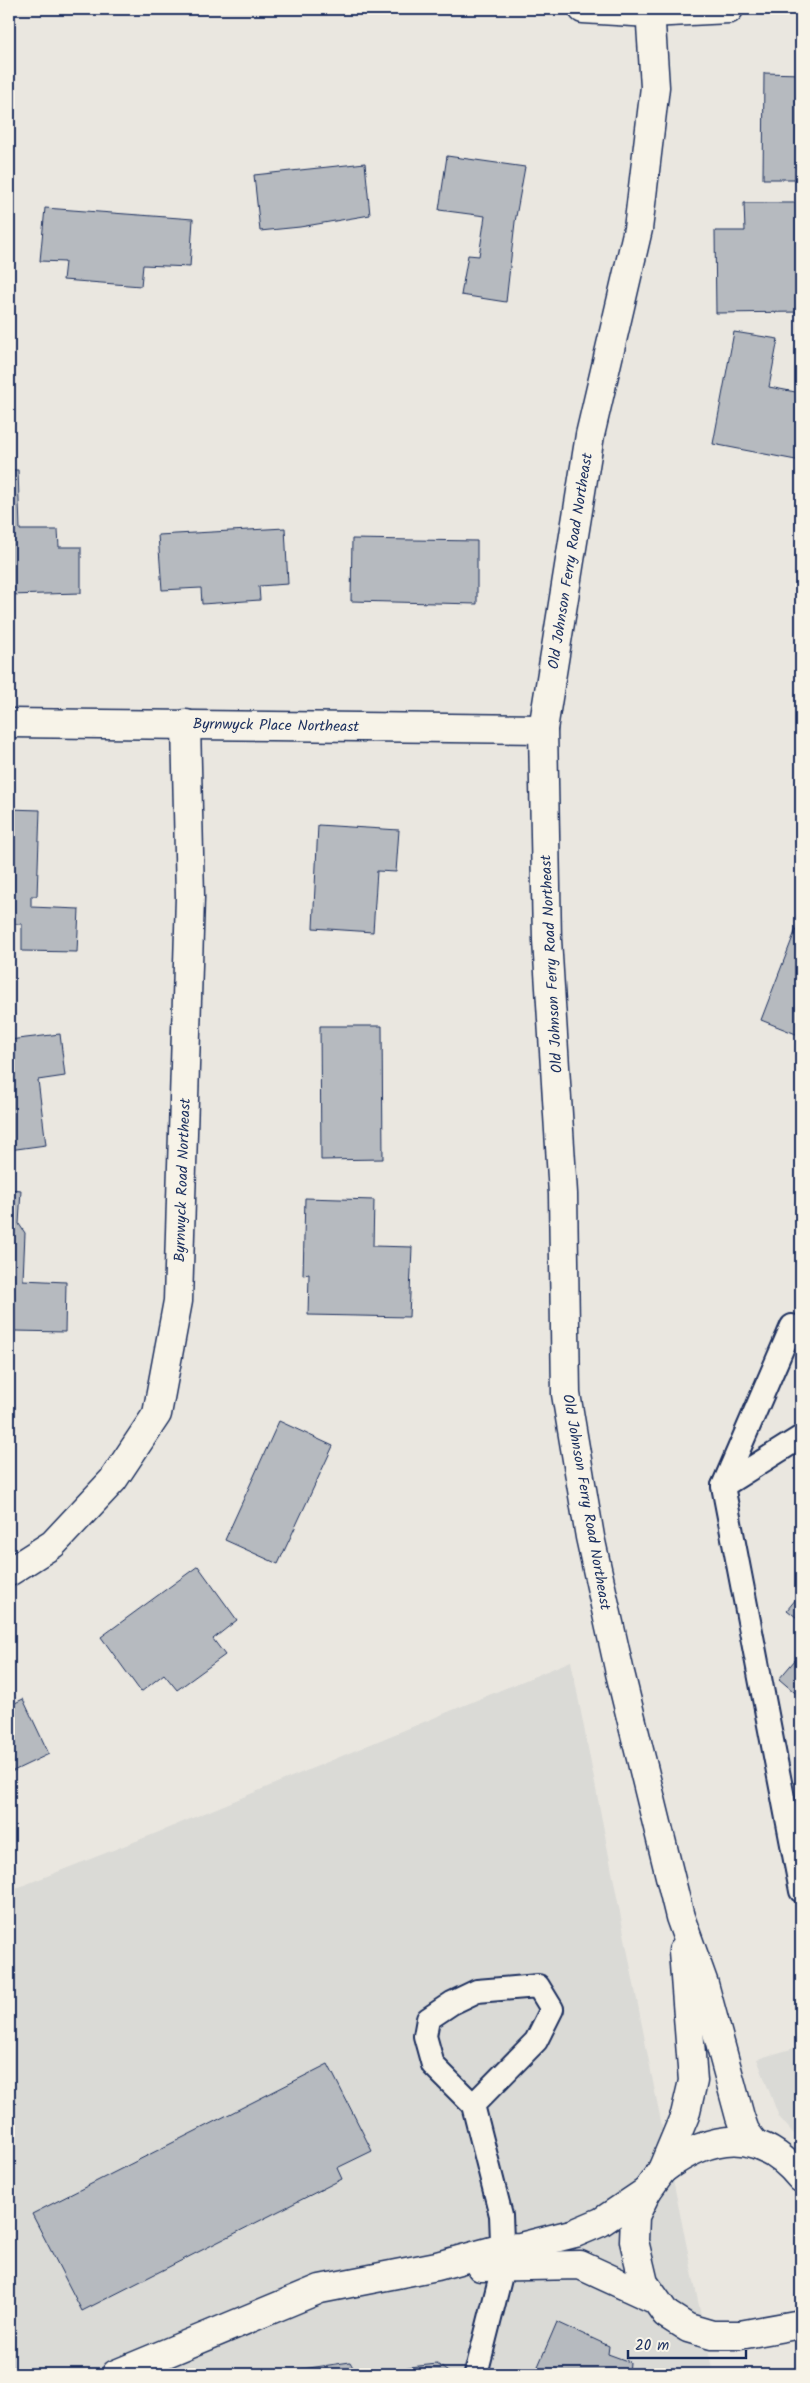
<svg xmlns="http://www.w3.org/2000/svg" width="810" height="2383" viewBox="0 0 810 2383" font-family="Kalam,sans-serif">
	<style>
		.built { fill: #dadad6 }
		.building { fill: #b6babf; stroke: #1b2f5e }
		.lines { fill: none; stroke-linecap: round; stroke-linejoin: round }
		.lane-casing { stroke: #1b2f5e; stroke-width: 26 }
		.street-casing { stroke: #1b2f5e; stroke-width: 31 }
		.lane { stroke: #f7f3e8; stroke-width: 22 }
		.street { stroke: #f7f3e8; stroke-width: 28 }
		.labels { text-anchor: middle; stroke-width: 5; stroke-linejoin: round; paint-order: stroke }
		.street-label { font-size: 15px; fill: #1b2f5e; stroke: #f7f3e8 }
	</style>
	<rect width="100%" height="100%" fill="#eae7e0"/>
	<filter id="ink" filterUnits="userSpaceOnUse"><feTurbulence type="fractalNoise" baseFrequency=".02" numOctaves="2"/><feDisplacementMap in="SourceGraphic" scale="10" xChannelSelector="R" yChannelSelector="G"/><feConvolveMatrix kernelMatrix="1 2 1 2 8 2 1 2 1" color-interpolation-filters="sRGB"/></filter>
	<g filter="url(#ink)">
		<g class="built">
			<polygon points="571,1661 654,2087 713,2374 9,2374 9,1891 154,1834"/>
			<polygon points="801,2046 801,2142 779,2117 757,2059"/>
		</g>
		<g class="building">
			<polygon points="764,73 801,74 801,179 763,179"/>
			<polygon points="447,156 525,167 515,222 506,302 461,295 468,255 479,256 485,216 439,210"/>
			<polygon points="365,163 370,215 300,227 260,231 254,175"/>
			<polygon points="744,203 801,203 801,312 716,313 715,231 745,231"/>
			<rect x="9" y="206" width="3" height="66"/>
			<polygon points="45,208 193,219 190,267 143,265 141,286 63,280 65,262 40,261"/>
			<polygon points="734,332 778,339 769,387 801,393 801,461 713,444"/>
			<polygon points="9,470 18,470 20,530 58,530 59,547 81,547 81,593 9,595"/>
			<polygon points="285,528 288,584 259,586 260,600 202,604 201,588 162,590 158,535"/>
			<polygon points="352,539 477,541 477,604 351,601"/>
			<polygon points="9,809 40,810 37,896 31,896 31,907 79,909 77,952 22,951 22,924 9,924"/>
			<polygon points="318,825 399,830 396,872 377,871 373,932 313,928"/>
			<polygon points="801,916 801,1036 761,1020"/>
			<polygon points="320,1026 382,1026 383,1159 321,1160"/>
			<polygon points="60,1034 65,1076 38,1080 46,1145 9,1150 9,1040"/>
			<polygon points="9,1189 21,1190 19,1224 25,1233 23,1280 66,1282 65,1332 15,1331 9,1320"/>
			<polygon points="305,1198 374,1200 373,1246 412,1247 409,1317 308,1315 309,1274 303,1275"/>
			<polygon points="279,1421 333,1446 278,1564 225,1540"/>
			<polygon points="198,1566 237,1620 213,1639 225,1655 177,1690 164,1674 141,1692 101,1637"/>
			<polygon points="801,1593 801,1621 787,1610"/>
			<polygon points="801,1653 801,1698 779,1679"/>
			<polygon points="23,1699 49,1754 9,1773 9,1706"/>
			<polygon points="328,2064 372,2151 337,2168 342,2179 82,2311 32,2214"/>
			<polygon points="557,2322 609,2346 608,2354 630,2362 629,2374 525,2374 528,2369 536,2371"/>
			<polygon points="350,2362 356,2373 437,2364 451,2374 301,2374 302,2369"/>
		</g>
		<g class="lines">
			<defs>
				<g id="lane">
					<polyline points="801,1329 792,1326 723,1486 801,1891"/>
					<polyline points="723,1486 801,1437"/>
					<polyline points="473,2105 536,2041 552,2009 538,1986 477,1991 452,2003 428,2019 425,2036 433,2065 473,2105 501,2215 503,2267 476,2374"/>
				</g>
				<g id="street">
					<polyline points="583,9 650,13 729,9"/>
					<polyline points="650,9 655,87 638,229 590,435 543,729 547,940 563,1194 566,1394 590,1537 620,1673 680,1917 704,1984 740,2117 745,2131 754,2143"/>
					<polyline points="9,723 543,729"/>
					<polyline points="9,1572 53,1544 113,1480 157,1414 178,1301 190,897 186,724"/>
					<polyline points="683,1951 693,2081 685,2115 662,2170 647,2191 635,2216 634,2241 644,2283 666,2314 688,2328 712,2335 740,2335 801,2324"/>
					<path d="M662,2170C712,2133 758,2126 801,2178"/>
					<polyline points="481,2267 580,2265 654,2299"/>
					<polyline points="116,2374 320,2289 437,2266 503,2248 520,2247 575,2233 601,2222 647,2191"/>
				</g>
			</defs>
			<use href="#lane" class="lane-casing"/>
			<use href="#street" class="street-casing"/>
			<use href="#lane" class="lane"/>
			<use href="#street" class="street"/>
		</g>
	</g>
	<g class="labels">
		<g class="street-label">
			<text transform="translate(570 561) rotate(-81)" y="5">Old Johnson Ferry Road Northeast</text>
			<text transform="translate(276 725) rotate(1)" y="5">Byrnwyck Place Northeast</text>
			<text transform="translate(551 964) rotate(-93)" y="5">Old Johnson Ferry Road Northeast</text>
			<text transform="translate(182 1180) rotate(-88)" y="5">Byrnwyck Road Northeast</text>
			<text transform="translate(587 1502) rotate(80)" y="5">Old Johnson Ferry Road Northeast</text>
		</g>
	</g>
	<rect width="810" height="2383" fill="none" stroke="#f7f3e8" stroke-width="30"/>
	<rect x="15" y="15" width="780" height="2353" fill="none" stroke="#1b2f5e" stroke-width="2" filter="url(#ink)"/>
	<path d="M628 2350v8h118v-8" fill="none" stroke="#1b2f5e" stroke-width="2.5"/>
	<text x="635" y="2350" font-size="15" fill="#1b2f5e" stroke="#f7f3e8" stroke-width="4" paint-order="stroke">20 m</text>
</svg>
